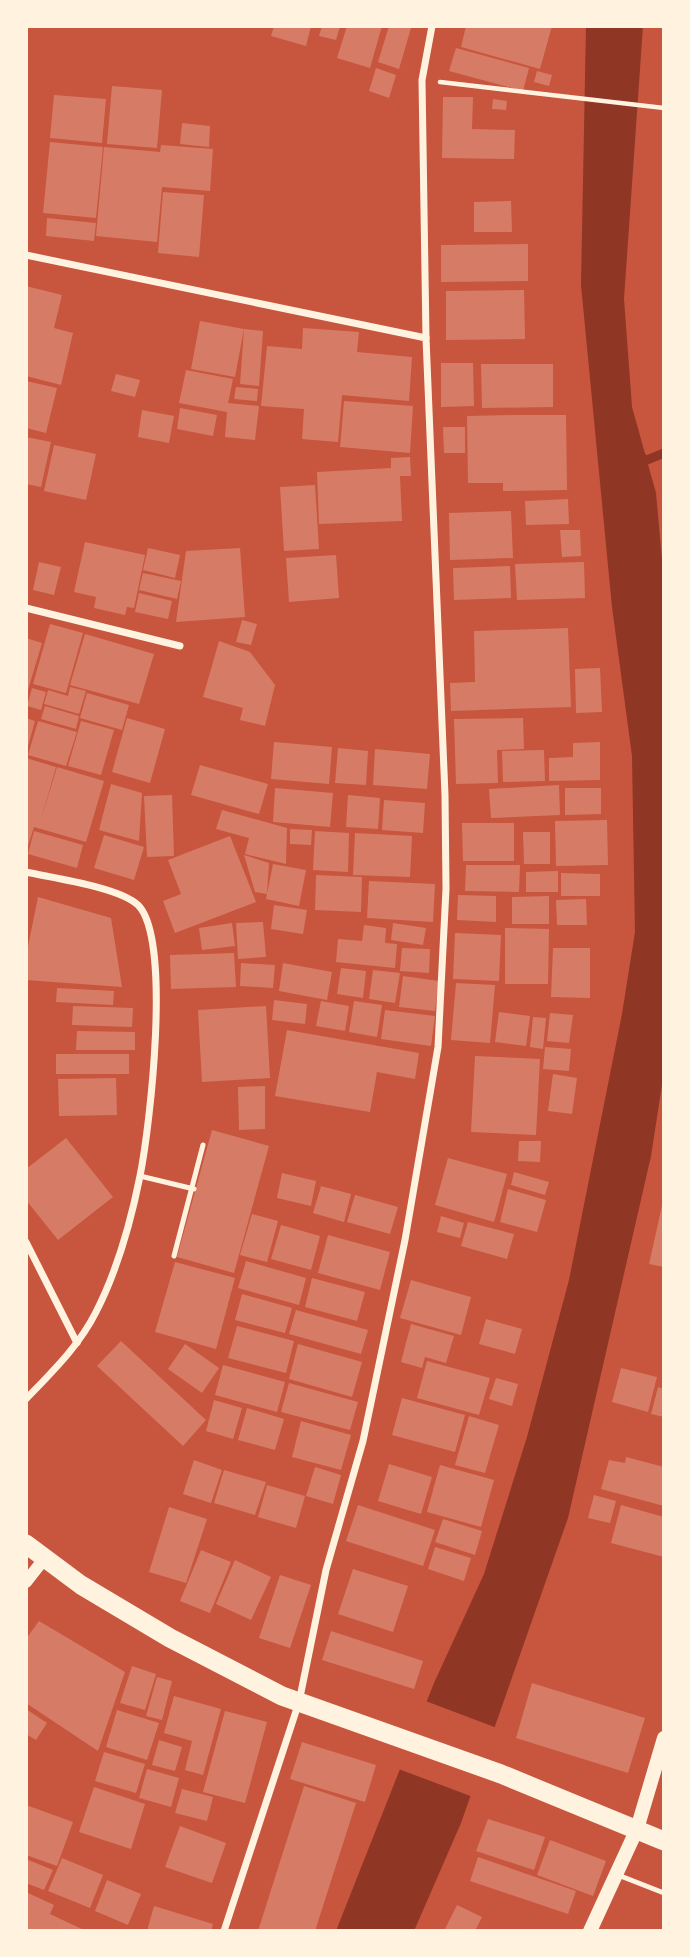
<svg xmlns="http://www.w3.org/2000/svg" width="690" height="1957" viewBox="0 0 690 1957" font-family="'PT Sans Narrow',sans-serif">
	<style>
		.water { fill: #8f3625 }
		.pier { fill: #c8553d }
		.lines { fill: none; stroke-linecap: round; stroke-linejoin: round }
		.stream { stroke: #8f3625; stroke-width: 9 }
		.building { fill: #d67c66 }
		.path { stroke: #fff3e0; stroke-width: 4.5 }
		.service { stroke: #fff3e0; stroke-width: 5 }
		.minor { stroke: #fff3e0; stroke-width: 7 }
		.tertiary { stroke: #fff3e0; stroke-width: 12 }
		.secondary { stroke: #fff3e0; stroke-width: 14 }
		.trunk { stroke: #fff3e0; stroke-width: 19 }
	</style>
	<rect width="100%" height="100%" fill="#c8553d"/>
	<polygon class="water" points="586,26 643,26 624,299 632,407 656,493 664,582 664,1072 651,1156 568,1518 461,1823 414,1931 336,1931 434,1683 484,1574 527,1437 569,1280 622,1014 635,932 632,756 612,607 581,285"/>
	<polygon class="pier" points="423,1700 497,1728 473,1797 396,1768"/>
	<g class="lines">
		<polyline class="stream" points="637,456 647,460 664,453"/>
	</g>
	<g class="building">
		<polygon points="274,26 311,26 306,46 271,36"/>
		<polygon points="322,26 340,26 336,40 319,36"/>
		<polygon points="347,26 382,26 370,68 337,58"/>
		<polygon points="389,26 411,28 399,69 378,62"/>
		<polygon points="466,26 552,26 540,69 461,47"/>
		<polygon points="456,48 529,68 523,91 449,71"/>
		<polygon points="376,68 396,75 389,98 369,91"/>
		<polygon points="537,71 552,75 549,86 534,82"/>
		<polygon points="112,86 162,90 157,148 107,144"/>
		<polygon points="54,95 106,99 102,143 50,138"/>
		<polygon points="443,97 473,97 472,129 515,130 514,159 442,158"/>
		<polygon points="493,99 507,101 506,110 492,109"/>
		<polygon points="182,123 210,126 209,147 180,144"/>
		<polygon points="50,142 103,147 96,218 43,213"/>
		<polygon points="161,145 213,149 210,191 162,187 157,242 96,236 104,147 160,152"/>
		<polygon points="163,192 204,195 199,257 158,253"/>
		<polygon points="511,201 512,232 474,232 474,202"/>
		<polygon points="47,218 96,223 94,241 46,236"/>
		<polygon points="528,244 528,281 441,282 441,245"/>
		<polygon points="26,286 62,295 54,328 73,333 61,385 26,376"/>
		<polygon points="524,290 525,339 446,340 446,291"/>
		<polygon points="200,321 244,329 235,377 191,369"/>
		<polygon points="303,328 359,332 357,352 412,357 409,401 342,395 338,442 302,439 304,409 261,406 267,346 302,349"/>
		<polygon points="244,329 263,331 259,386 240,384"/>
		<polygon points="441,363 473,363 474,406 441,407"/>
		<polygon points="481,364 553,364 553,407 482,408"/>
		<polygon points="186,370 233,379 228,403 259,406 255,440 225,437 227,412 179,403"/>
		<polygon points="116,374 140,380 135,397 111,391"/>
		<polygon points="26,381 57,388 46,433 26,428"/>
		<polygon points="236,387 258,389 257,401 234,399"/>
		<polygon points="344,401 413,406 410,453 340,447"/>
		<polygon points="180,408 217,415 213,436 177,429"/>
		<polygon points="142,410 174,416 169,443 138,437"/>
		<polygon points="516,415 566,415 567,490 503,491 503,483 468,483 467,416"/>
		<polygon points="443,427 465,427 465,453 444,453"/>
		<polygon points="26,437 51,442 41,487 26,484"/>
		<polygon points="54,445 96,454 86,500 44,491"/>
		<polygon points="410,457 411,476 400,476 402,521 319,524 317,472 391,468 391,458"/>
		<polygon points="315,485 319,549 284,551 280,487"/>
		<polygon points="568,499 569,524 526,525 525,501"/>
		<polygon points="511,511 513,558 450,560 449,513"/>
		<polygon points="560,530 580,530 581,556 562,557"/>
		<polygon points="85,542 145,555 134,608 127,607 125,615 94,608 96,597 74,592"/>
		<polygon points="148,548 180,555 175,578 143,570"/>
		<polygon points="240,548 245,617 176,622 186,551"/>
		<polygon points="336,555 339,598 289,602 286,558"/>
		<polygon points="39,562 61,567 54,595 33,590"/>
		<polygon points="584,562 585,598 517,600 515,564"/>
		<polygon points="510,566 511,598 454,600 453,568"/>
		<polygon points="143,573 181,581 177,599 139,590"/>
		<polygon points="139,593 172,601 168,619 135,612"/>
		<polygon points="242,620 257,624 251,645 236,642"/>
		<polygon points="50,624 83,633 66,693 33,684"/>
		<polygon points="568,628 571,707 451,711 450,683 475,682 474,631"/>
		<polygon points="85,634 154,654 139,704 70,685"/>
		<polygon points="26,638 42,643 28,690 26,690"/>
		<polygon points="219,641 250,652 275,685 265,726 240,720 243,708 203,697"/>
		<polygon points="600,668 602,712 576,713 575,669"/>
		<polygon points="70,687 86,691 79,714 44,704 48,690 68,696"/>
		<polygon points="32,688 46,692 41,710 27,706"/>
		<polygon points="87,693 129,705 122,730 80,718"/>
		<polygon points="45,706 79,716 76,729 41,719"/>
		<polygon points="26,718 35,721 27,750 26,750"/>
		<polygon points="127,718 165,729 150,783 112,772"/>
		<polygon points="523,718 524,749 497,750 498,783 456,784 454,719"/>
		<polygon points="38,721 77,732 66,766 28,755"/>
		<polygon points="81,721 114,730 101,775 68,766"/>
		<polygon points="274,742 332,747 329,784 271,779"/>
		<polygon points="600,742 600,780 549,781 549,758 573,757 573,743"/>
		<polygon points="338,748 368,751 366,785 335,783"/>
		<polygon points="375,749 430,754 427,789 373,785"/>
		<polygon points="544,750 545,781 503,782 502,751"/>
		<polygon points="26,758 56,767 40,823 57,767 104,781 86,842 34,827 26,852"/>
		<polygon points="200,765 268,784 259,814 191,795"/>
		<polygon points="111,784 142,793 139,841 99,830"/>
		<polygon points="559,785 560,815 491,818 489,789"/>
		<polygon points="275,788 333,793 330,827 273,822"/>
		<polygon points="565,788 601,788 601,814 565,815"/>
		<polygon points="172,795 174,856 147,857 144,796"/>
		<polygon points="348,795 380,798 378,829 346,827"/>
		<polygon points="384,800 425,803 423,833 382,830"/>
		<polygon points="222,810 287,828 286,864 245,854 249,838 216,829"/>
		<polygon points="607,820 608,865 556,866 555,821"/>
		<polygon points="462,823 514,823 514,861 463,861"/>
		<polygon points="290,829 312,830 311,845 290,844"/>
		<polygon points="34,831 83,845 77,868 28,854"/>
		<polygon points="315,831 349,833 348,872 313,870"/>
		<polygon points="523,832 550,832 550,864 524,864"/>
		<polygon points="355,833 412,836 410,877 353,875"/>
		<polygon points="104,835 144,847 134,880 94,868"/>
		<polygon points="230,836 256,902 175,933 163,901 181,894 168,860"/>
		<polygon points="244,855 269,863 267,894 255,892"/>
		<polygon points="273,864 306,870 299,906 266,899"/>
		<polygon points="466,865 520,865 519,892 465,891"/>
		<polygon points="558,871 558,892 526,892 526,872"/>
		<polygon points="561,873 600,874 600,896 561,896"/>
		<polygon points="316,875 362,877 361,912 315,910"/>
		<polygon points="369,881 435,884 433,922 367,918"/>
		<polygon points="458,895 496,896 496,922 457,920"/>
		<polygon points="549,896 549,924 512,924 512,897"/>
		<polygon points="38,897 111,918 122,987 26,980 26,956"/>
		<polygon points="586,899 587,925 557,925 556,900"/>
		<polygon points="274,905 307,910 303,934 271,929"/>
		<polygon points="263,922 266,957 238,959 236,923"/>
		<polygon points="232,923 235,946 202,950 199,928"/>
		<polygon points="393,923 426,928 423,945 391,940"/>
		<polygon points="364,925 386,928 385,943 397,944 395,968 336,962 338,939 362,941"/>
		<polygon points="505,928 549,929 548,984 505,984"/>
		<polygon points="455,933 501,935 499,981 453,979"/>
		<polygon points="402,948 430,949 429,973 400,971"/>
		<polygon points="553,948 590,948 590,998 551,997"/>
		<polygon points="234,953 236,987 171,989 170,955"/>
		<polygon points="241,963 275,965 273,988 240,986"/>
		<polygon points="283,963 332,972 327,1000 279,991"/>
		<polygon points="341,968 366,971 363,998 337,994"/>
		<polygon points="373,970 400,973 395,1003 369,999"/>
		<polygon points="403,976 439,981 435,1011 399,1007"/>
		<polygon points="456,983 495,985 490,1043 451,1040"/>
		<polygon points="57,988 114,991 113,1005 56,1002"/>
		<polygon points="274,1000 307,1004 305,1024 272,1020"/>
		<polygon points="321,1001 349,1006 345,1031 316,1026"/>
		<polygon points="354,1001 382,1005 377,1037 349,1032"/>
		<polygon points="73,1006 133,1008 132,1027 72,1025"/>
		<polygon points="266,1006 270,1078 202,1082 198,1010"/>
		<polygon points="385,1010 435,1016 431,1046 381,1039"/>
		<polygon points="499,1012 530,1016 526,1046 495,1042"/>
		<polygon points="550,1013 573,1015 569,1043 547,1041"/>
		<polygon points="533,1017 546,1018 543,1049 530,1047"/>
		<polygon points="287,1030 419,1053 415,1079 377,1072 370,1112 275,1096"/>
		<polygon points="77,1031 135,1032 135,1050 76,1050"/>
		<polygon points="545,1047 571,1049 569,1071 543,1069"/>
		<rect x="56" y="1054" width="73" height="20"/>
		<polygon points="475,1056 540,1059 536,1135 471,1132"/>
		<polygon points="553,1074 577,1078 572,1114 548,1111"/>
		<polygon points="116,1078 117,1115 59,1116 58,1079"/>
		<polygon points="265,1086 265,1129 239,1130 238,1087"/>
		<polygon points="212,1130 269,1146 234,1273 177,1257"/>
		<polygon points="66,1138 113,1197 58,1240 26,1200 26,1169"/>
		<polygon points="519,1141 541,1141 540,1162 518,1161"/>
		<polygon points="448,1158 507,1174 494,1222 435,1205"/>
		<polygon points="514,1172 549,1182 545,1195 511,1185"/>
		<polygon points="282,1173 316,1181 311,1206 277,1198"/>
		<polygon points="321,1186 351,1194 344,1222 313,1213"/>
		<polygon points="508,1189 546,1200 537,1232 500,1222"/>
		<polygon points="355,1195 398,1207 390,1234 347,1222"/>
		<polygon points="663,1201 664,1201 664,1267 649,1264"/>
		<polygon points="252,1214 278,1221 267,1262 240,1255"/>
		<polygon points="441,1216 464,1223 460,1238 437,1232"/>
		<polygon points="468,1222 514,1234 507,1259 461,1246"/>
		<polygon points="281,1225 320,1236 311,1270 271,1259"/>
		<polygon points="328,1235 390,1252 380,1290 318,1273"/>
		<polygon points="246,1261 306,1278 299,1305 238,1288"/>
		<polygon points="175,1262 235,1278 216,1349 155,1332"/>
		<polygon points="312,1278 365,1292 357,1321 305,1307"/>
		<polygon points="411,1280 471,1297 461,1335 400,1318"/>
		<polygon points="242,1294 292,1308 285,1333 235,1320"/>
		<polygon points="296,1310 368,1330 361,1354 289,1334"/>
		<polygon points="486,1319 522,1329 515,1354 479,1344"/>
		<polygon points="411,1324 454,1336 446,1363 425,1357 422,1368 401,1362"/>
		<polygon points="237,1326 294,1341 286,1373 228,1358"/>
		<polygon points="121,1341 206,1420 183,1446 97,1366"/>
		<polygon points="185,1344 219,1368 202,1393 168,1369"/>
		<polygon points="298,1344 362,1362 352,1397 289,1379"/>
		<polygon points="427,1361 490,1378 479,1415 417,1398"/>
		<polygon points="223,1365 285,1382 277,1412 215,1395"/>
		<polygon points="621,1368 657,1377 648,1412 612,1402"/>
		<polygon points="496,1378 518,1384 512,1406 489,1399"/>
		<polygon points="289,1383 358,1402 350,1430 281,1412"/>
		<polygon points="658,1387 664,1389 664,1417 651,1414"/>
		<polygon points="402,1398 465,1415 455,1452 392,1435"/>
		<polygon points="214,1400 242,1408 233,1439 206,1431"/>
		<polygon points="247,1408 284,1419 275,1450 238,1440"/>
		<polygon points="469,1416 499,1425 485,1473 455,1465"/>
		<polygon points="301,1421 351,1435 341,1470 292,1457"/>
		<polygon points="626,1457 664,1467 664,1506 601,1489 609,1460 625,1463"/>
		<polygon points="194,1460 222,1470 211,1503 183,1494"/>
		<polygon points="389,1464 432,1477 421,1514 378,1501"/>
		<polygon points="440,1465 494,1480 481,1527 427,1512"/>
		<polygon points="315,1467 341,1475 333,1504 306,1496"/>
		<polygon points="224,1470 266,1482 255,1515 214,1503"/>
		<polygon points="267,1485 305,1496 296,1528 258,1517"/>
		<polygon points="594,1495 616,1501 610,1523 588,1518"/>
		<polygon points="358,1505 435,1530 423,1566 346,1541"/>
		<polygon points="621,1505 664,1517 664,1557 611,1543"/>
		<polygon points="169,1507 207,1519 186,1583 149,1572"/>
		<polygon points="443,1519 482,1531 475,1555 435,1542"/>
		<polygon points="435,1547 471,1558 464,1581 428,1569"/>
		<polygon points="201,1550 231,1562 210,1613 180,1601"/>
		<polygon points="235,1560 271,1577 251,1620 216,1604"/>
		<polygon points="353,1569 408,1586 393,1632 338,1614"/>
		<polygon points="280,1575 311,1585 290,1648 259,1638"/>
		<polygon points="39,1621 125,1672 98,1751 26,1703 26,1639"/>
		<polygon points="331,1631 423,1661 414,1689 322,1660"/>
		<polygon points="132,1666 156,1674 145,1710 120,1703"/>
		<polygon points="157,1677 172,1681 162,1720 146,1716"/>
		<polygon points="532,1683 645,1718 628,1773 516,1738"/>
		<polygon points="174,1696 221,1709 203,1775 185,1770 192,1741 164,1733"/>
		<polygon points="26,1709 47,1723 36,1740 26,1734"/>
		<polygon points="117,1710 159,1723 147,1760 106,1747"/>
		<polygon points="225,1711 267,1722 245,1803 203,1792"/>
		<polygon points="159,1740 182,1747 175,1771 152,1765"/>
		<polygon points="302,1742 376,1765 365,1802 290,1779"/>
		<polygon points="104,1752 145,1764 136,1793 95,1781"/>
		<polygon points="147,1769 179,1778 171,1807 139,1798"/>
		<polygon points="304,1786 356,1803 315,1931 258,1931"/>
		<polygon points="94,1787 145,1804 131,1849 79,1832"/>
		<polygon points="182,1789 213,1797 207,1821 175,1813"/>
		<polygon points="26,1805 73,1822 57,1866 26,1855"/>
		<polygon points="488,1819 545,1837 534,1870 476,1851"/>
		<polygon points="180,1826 226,1843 212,1883 165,1867"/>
		<polygon points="550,1840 606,1861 593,1896 537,1875"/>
		<polygon points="478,1857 576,1891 568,1914 470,1881"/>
		<polygon points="62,1858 103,1875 90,1908 48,1891"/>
		<polygon points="26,1859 53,1870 44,1890 26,1883"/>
		<polygon points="107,1880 141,1894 128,1925 95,1911"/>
		<polygon points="26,1892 54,1905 50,1914 86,1931 26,1931"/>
		<polygon points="457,1905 482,1917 475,1931 444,1931"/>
		<polygon points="154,1906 213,1924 211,1931 147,1931"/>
	</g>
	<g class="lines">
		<polyline class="path" points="440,82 664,108"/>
		<g class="service">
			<polyline points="140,1176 194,1189"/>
			<polyline points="174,1256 203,1145"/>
			<polyline points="618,1875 664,1893"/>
		</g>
		<g class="minor">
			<polyline points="26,255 426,338"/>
			<polyline points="26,608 180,646"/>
			<path d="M26,872C53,878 119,887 138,905C172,939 150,1126 140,1176C131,1221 117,1271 96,1312C79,1346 52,1372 26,1399"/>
			<polyline points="26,1242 77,1343"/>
			<polyline points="224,1931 299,1702 326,1570 363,1441 405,1240 438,1047 446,889 445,795 426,338 422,80 432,26"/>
		</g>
		<polyline class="tertiary" points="26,1582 44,1559"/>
		<polyline class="secondary" points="590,1931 637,1829 664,1738"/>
		<polyline class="trunk" points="26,1544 81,1585 170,1638 282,1696 501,1774 664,1841"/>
	</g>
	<rect width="690" height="1957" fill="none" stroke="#fff3e0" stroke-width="56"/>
</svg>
